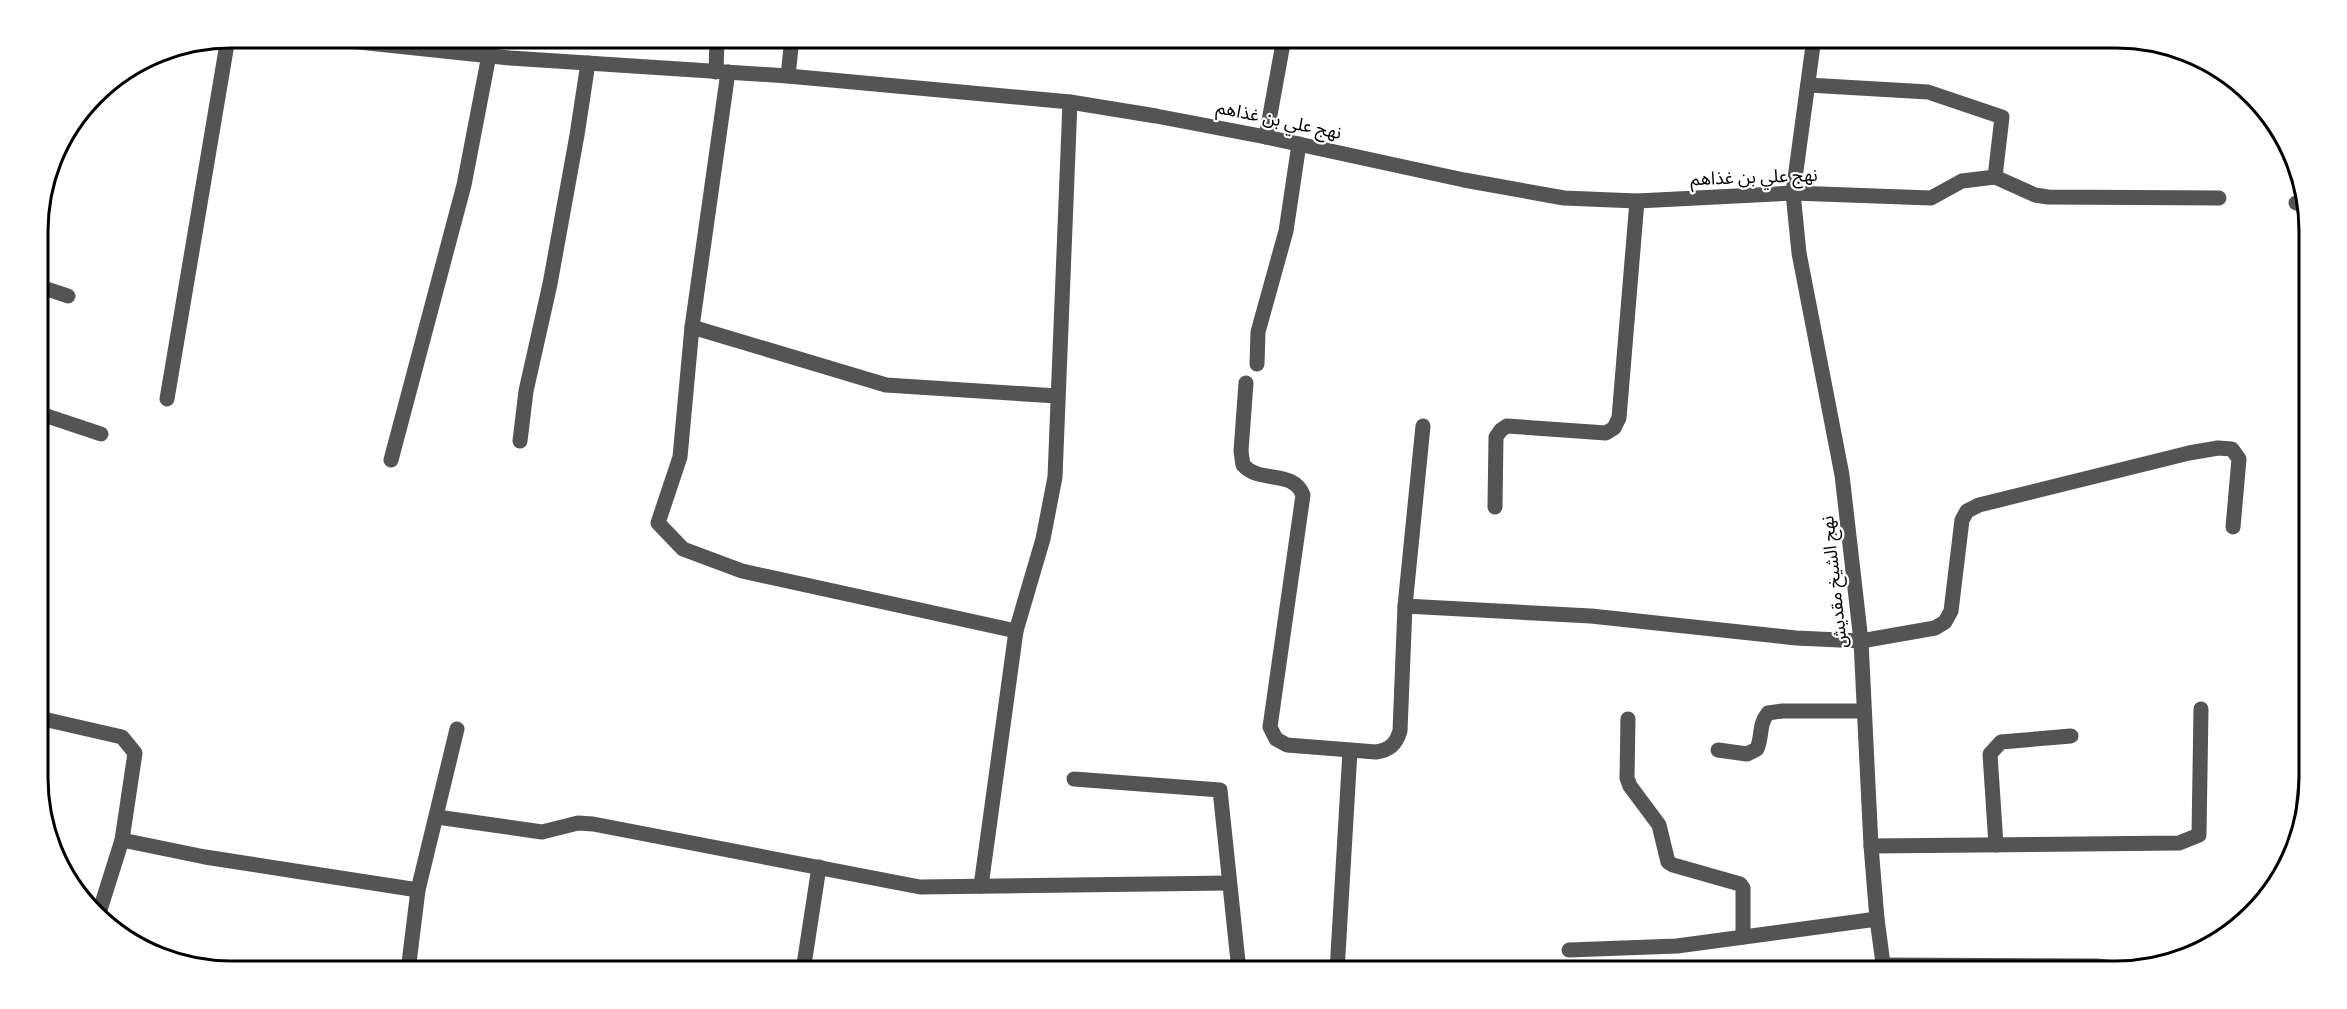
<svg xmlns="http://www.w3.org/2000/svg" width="2347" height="1009" viewBox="0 0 2347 1009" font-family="Overpass,'Noto Sans Arabic',sans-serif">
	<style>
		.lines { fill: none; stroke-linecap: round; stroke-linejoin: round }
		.minor { stroke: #545454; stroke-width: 15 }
		.labels { text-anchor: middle; stroke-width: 4.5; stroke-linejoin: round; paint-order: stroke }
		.street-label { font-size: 18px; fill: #000; stroke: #fff }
		.rim { fill: none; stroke: #000; stroke-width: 3 }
	</style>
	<rect width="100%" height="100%" fill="#fff"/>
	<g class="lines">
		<g class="minor">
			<polyline points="321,38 510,58 788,76 1070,102 1156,116 1266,137 1464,180 1564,198 1637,201 1793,193 1931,198 1962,181 1995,177 2035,195 2048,197 2219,198"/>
			<polyline points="1814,38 1793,193 1799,253 1842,475 1861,641 1871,846 1877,919 1884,971"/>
			<polyline points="716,72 717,38"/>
			<polyline points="728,72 692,327 886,385 1057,396"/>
			<polyline points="788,76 792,38"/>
			<polyline points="1808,85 1928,92 2002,117 1995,177"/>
			<polyline points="1266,137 1284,38"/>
			<polyline points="2296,203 2307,204"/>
			<polyline points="38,286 68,296"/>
			<polyline points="692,327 680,457 658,523 683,549 742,571 1016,631"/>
			<polyline points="1257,364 1258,332 1286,231 1299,144"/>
			<path d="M1246,383L1241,451L1243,465C1260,484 1293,469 1303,495L1270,727L1276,739L1287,745L1376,752C1390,750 1396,744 1400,731L1405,606L1423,426"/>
			<polyline points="167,399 228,38"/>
			<polyline points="38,413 101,434"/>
			<polyline points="520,441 526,391 550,284 577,135 588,63"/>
			<polyline points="391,460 464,185 489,55"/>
			<polyline points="1495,507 1496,437 1501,430 1507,426 1606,433 1614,428 1619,418 1637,201"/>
			<polyline points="1405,606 1591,616 1796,638 1861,641 1935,628 1945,622 1951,611 1962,520 1967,511 1979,505 2189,453 2218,448 2232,449 2239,459 2233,527"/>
			<polyline points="39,718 122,737 135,753 122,840 99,913"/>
			<polyline points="1628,719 1627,778 1630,786 1659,825 1668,862 1673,865 1740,884 1743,888 1743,937"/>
			<path d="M1718,750L1747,754L1757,749C1763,734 1758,726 1768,713L1782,711H1864"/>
			<polyline points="1074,779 1220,790 1239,971"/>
			<polyline points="437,817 542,832 578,823 593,824 920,887 1229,883"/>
			<polyline points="2301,823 2306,771"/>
			<polyline points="122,840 205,857 418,890"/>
			<polyline points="1996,845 1990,754 2001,742 2071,736"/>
			<polyline points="1871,846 2179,843 2199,835 2201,709"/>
			<polyline points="981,886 1016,631 1043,539 1055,477 1070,102"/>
			<polyline points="1569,950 1677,946 1877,919"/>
			<polyline points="1884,965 2097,966 2132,970"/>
			<polyline points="408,971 418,890 457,729"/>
			<polyline points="803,971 819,867"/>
			<polyline points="1337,971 1350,751"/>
		</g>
	</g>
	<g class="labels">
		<g class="street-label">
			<text transform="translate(1279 120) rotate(12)" y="6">نهج علي بن غذاهم</text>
			<text transform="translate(1754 177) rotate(-2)" y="6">نهج علي بن غذاهم</text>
			<text transform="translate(1834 582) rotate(-96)" y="6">نهج الشيخ مقديش</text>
		</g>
	</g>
	<path d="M0 0H2347V1009H0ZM231 48H2116A183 183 0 0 1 2299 231V778A183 183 0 0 1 2116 961H231A183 183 0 0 1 48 778V231A183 183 0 0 1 231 48Z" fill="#fff" fill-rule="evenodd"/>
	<path class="rim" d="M231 48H2116A183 183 0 0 1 2299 231V778A183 183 0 0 1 2116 961H231A183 183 0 0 1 48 778V231A183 183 0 0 1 231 48Z"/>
</svg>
